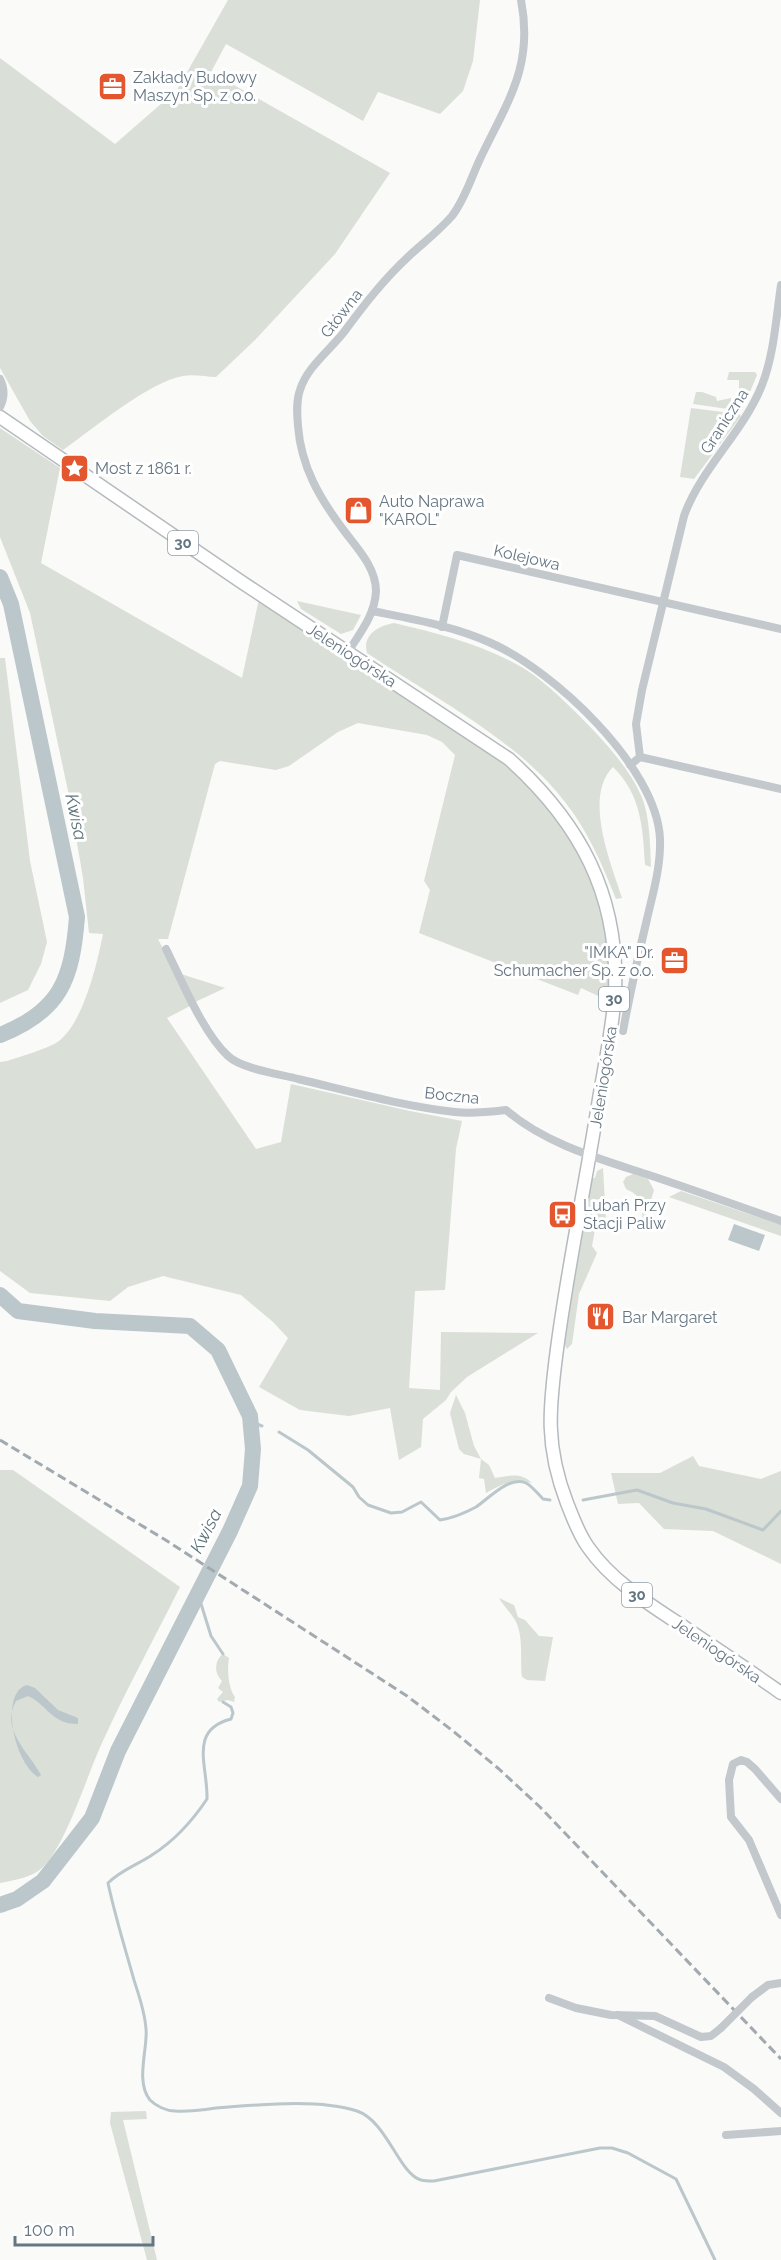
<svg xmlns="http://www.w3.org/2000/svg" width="781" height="2260" viewBox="0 0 781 2260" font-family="Raleway,sans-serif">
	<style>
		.green { fill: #dadfd7 }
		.water { fill: #bbc7cb }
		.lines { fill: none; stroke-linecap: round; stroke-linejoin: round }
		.stream { stroke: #bbc7cb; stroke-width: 3 }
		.river { stroke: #bbc7cb; stroke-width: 16 }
		.primary-casing { stroke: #b5babe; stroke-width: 15 }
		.minor { stroke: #c3c8cc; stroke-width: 8 }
		.primary { stroke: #fff; stroke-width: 12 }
		.rail { stroke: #a2aab0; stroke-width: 3; stroke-dasharray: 9 4.5; stroke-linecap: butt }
		.minor-bridge { stroke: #c3c8cc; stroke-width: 8 }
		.labels { text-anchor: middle; stroke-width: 6; stroke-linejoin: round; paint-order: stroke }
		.shield { fill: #fff; stroke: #939fa8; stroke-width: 1.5 }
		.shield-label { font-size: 15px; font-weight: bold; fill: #657683 }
		.poi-label { font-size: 16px; fill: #657683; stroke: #fff; text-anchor: start }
		.street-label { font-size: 16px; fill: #657683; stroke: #fff }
		.water-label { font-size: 18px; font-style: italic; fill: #60757c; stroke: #fff }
	</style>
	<rect width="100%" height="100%" fill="#fafaf8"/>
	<g class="green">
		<path d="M228,0H480L473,61L463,91L440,114L378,92L363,121L226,44L211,72L390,173L335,254L255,340L216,377C206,377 194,374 183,376C150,381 93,429 63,450L43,436L30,421L0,368V58L115,144L177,90Z"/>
		<polygon points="729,372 755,372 757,375 742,411 693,404 696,392 702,392 716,397 717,401 731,398 731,402 742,401 742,391 739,390 739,380 727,380"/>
		<polygon points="691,408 739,414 741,416 694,479 680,477"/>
		<path d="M0,428L60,468L41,563L242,678L259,599C307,631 355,663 403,695C444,722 489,749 526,782C568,820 597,881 606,937C609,951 613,989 607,1000L581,988L578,995L419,933L430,890L424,881L455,755L442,742L427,735L358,723L338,732L289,766L276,770L220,761L215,764L168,939H158L192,1005L167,1018L256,1149L281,1142L291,1084L410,1111L462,1121L456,1149L445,1290L415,1291L409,1388L440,1390L441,1332L538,1333L467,1377L451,1392L446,1400L423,1419L421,1447L399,1460L390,1408L349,1416L300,1410L259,1387L288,1338L273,1322L241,1295L163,1276L128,1287L110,1301L30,1293L0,1271V1062L7,1061C19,1057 50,1048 59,1041C84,1021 97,964 103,934L89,933L83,878L68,791L30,613L0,537Z"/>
		<polygon points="297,601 361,615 353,630 341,634 301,609"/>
		<path d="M394,623C441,634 494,647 535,676C556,692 577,713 595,732C613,751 633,775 643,800C650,821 650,845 651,867L645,865C643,828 641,794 613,767C583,797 611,863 622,898L616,899C602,864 588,831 565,802C517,739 432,697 367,653C362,635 378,626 394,623Z"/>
		<polygon points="0,658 5,658 30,861 47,942 41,964 28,990 0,1003"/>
		<polygon points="181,974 225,988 195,1002"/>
		<polygon points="603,1168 606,1220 602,1223 597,1219 592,1246 597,1253 579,1294 572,1344 567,1349 564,1344 592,1178 595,1178 597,1171"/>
		<path d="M633,1174L648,1179L654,1190L643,1226C641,1206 646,1198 626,1189L623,1182L626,1177Z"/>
		<polygon points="681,1191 781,1225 781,1236 669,1197"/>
		<path d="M456,1395L465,1413L474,1446L481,1459L489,1465L495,1478C510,1476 520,1472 532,1483C514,1478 502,1484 486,1493L484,1479L479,1478L481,1459L464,1454L459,1449L450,1413Z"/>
		<polygon points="693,1456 699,1466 761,1479 781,1471 781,1564 713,1531 664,1529 639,1503 618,1504 611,1473 660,1473"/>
		<path d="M0,1470H13L180,1587C154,1639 126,1690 102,1743C87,1775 66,1845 43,1867C32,1878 14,1880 0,1883Z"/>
		<path d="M499,1598L514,1605L518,1617L525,1620L539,1636L553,1637L545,1681L527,1680L522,1677C520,1660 524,1636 515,1620C510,1612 503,1605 499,1598Z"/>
		<path d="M223,1654L229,1658C227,1668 228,1688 235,1697L234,1702L228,1700L219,1702L217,1699L223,1692L218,1688L222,1681C214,1673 214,1661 223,1654Z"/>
		<polygon points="146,2111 147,2119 123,2120 157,2260 147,2260 110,2123 111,2112"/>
	</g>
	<g class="water">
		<polygon points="734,1224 765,1235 759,1251 728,1240"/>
		<path d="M27,1685L35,1688L58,1710L78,1718V1724C51,1724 48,1705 28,1696L16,1701C0,1730 29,1752 41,1775L38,1777C13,1761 0,1692 27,1685Z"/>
	</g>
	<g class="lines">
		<g class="stream">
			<polyline points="250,1421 262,1426"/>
			<path d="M279,1432L308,1450L353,1487L359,1497L368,1505L391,1513L402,1512L421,1502L440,1520C453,1518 465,1513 476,1507C488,1499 510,1475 526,1483C532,1486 538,1494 543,1499L550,1500"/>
			<polyline points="583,1500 637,1490 673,1503 706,1509 763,1530 781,1511"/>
			<polyline points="198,1594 211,1636 223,1654"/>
			<path d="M223,1702L231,1707L233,1713L231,1719C188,1730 208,1766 207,1799C193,1820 174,1841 152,1855C137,1865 121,1870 108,1883C115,1916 125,1948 134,1980C139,1996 145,2012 146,2029C148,2048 135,2082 150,2100C156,2106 166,2111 175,2111C188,2112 202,2110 216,2108C257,2105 318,2098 357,2111C387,2121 399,2174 421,2180C425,2181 430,2181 434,2181L600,2148H612L628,2153L676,2179L715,2260"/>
		</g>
		<g class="river">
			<path d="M0,577L11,604L77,917C72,979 61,1011 0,1035"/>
			<polyline points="0,1295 18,1311 95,1321 190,1326 218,1350 250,1416 253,1449 250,1486 230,1531 118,1751 92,1818 43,1881 17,1899 0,1905"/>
		</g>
		<defs>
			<path id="primary" d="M0,417L240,581L509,759C580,823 619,895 615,992C613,1027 605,1063 599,1099C586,1182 568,1265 557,1349C549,1409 545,1446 567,1503C573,1518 578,1533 588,1547C612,1582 652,1606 687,1629C718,1650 750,1671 781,1693"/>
		</defs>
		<use href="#primary" class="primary-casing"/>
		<g class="minor">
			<path d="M0,379C5,389 5,397 0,407"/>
			<path d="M372,611C412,619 454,626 491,643C553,670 657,767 660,839C661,866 653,893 647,919C638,956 630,993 623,1031"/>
			<polyline points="442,627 457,555 781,629"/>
			<path d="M348,652C360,633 375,615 376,591C376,568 358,549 345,532C320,499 301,467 298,426C297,414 296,401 300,390C307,367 330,350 344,332C364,305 384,279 409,256C423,243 439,231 452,216C465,199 471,178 480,159C507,102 534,67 521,0"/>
			<polyline points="640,757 781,789"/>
			<path d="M630,765L640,757L636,724L642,690L684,516C701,468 743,433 762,385C774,355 776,318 781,285"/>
			<path d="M166,949C182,981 203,1033 228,1056C242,1069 279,1074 298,1079C349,1091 402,1106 455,1112C472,1114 489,1112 506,1110C546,1144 597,1158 646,1174C691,1189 736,1205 781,1221"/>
			<polyline points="781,1799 755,1769 747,1762 741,1760 733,1764 729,1780 731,1817 749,1840 781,1915"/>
			<polyline points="752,1997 768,1985 781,1983"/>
			<polyline points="549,1998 576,2008 611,2015 655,2016 701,2037 711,2036 721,2028"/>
			<polyline points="618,2015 724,2067 754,2089 781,2113"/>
			<polyline points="726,2135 781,2131"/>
		</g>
		<use href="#primary" class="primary"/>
		<polyline class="rail" points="0,1440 164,1539 407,1696 453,1731 499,1769 540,1807 781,2059"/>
		<polyline class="minor-bridge" points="721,2028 752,1997"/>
	</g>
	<defs>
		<symbol id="office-square" viewBox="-11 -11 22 22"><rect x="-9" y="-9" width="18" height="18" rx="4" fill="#e4572e" stroke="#fff"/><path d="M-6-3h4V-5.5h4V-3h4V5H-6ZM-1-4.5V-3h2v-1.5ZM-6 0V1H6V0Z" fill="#fff"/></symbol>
		<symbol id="sight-square" viewBox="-11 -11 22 22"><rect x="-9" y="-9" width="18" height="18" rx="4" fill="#e4572e" stroke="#fff"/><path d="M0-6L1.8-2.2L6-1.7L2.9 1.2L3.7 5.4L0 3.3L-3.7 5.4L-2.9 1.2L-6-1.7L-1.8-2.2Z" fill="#fff"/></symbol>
		<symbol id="shop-square" viewBox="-11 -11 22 22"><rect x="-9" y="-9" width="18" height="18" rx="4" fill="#e4572e" stroke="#fff"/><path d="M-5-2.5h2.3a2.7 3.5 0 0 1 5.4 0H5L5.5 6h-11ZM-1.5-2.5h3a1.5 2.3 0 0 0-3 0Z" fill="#fff"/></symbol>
		<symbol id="bus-square" viewBox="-11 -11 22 22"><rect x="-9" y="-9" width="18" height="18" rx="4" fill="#e4572e" stroke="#fff"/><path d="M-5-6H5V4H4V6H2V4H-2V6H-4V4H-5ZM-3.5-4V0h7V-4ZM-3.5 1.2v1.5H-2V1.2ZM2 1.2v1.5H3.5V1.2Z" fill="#fff"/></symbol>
		<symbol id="restaurant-square" viewBox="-11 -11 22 22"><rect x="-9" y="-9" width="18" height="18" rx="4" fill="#e4572e" stroke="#fff"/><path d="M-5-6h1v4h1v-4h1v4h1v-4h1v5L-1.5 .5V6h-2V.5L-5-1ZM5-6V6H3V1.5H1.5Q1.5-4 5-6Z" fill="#fff"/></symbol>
	</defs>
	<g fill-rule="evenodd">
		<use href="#office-square" x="96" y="70" width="33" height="33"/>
		<use href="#sight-square" x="58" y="452" width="33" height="33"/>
		<use href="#shop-square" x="342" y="494" width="33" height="33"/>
		<use href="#office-square" x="658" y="944" width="33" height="33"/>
		<use href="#bus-square" x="546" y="1198" width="33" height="33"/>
		<use href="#restaurant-square" x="584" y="1300" width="33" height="33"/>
	</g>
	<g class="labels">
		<g class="shield">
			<rect x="168" y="531" width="30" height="24" rx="4.5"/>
			<rect x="599" y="987" width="30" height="24" rx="4.5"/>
			<rect x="622" y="1583" width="30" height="24" rx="4.5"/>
		</g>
		<g class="shield-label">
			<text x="183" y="548">30</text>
			<text x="614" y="1004">30</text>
			<text x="637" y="1600">30</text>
		</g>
		<g class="poi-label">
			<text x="133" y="83">Zakłady Budowy<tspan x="133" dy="18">Maszyn Sp. z o.o.</tspan></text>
			<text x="95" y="474">Most z 1861 r.</text>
			<text x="379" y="507">Auto Naprawa<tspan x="379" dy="18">"KAROL"</tspan></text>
			<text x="654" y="958" text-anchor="end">"IMKA" Dr.<tspan x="654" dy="18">Schumacher Sp. z o.o.</tspan></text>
			<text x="583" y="1211">Lubań Przy<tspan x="583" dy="18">Stacji Paliw</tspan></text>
			<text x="622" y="1323">Bar Margaret</text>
		</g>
		<g class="street-label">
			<text transform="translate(341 313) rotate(-52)" y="6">Główna</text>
			<text transform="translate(724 421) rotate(-57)" y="6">Graniczna</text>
			<text transform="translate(527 557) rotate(13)" y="6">Kolejowa</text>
			<text transform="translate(352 655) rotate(33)" y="6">Jeleniogórska</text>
			<text transform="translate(603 1077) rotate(-81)" y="6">Jeleniogórska</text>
			<text transform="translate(452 1095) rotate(6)" y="6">Boczna</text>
			<text transform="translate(717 1650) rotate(34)" y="6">Jeleniogórska</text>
		</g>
		<g class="water-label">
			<text transform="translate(76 817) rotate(78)" y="6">Kwisa</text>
			<text transform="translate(206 1531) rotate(-63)" y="6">Kwisa</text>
		</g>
	</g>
	<path d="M15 2236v9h138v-9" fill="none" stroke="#657683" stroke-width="3"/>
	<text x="24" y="2236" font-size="18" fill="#657683" stroke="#ffffff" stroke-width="4.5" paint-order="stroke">100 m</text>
</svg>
